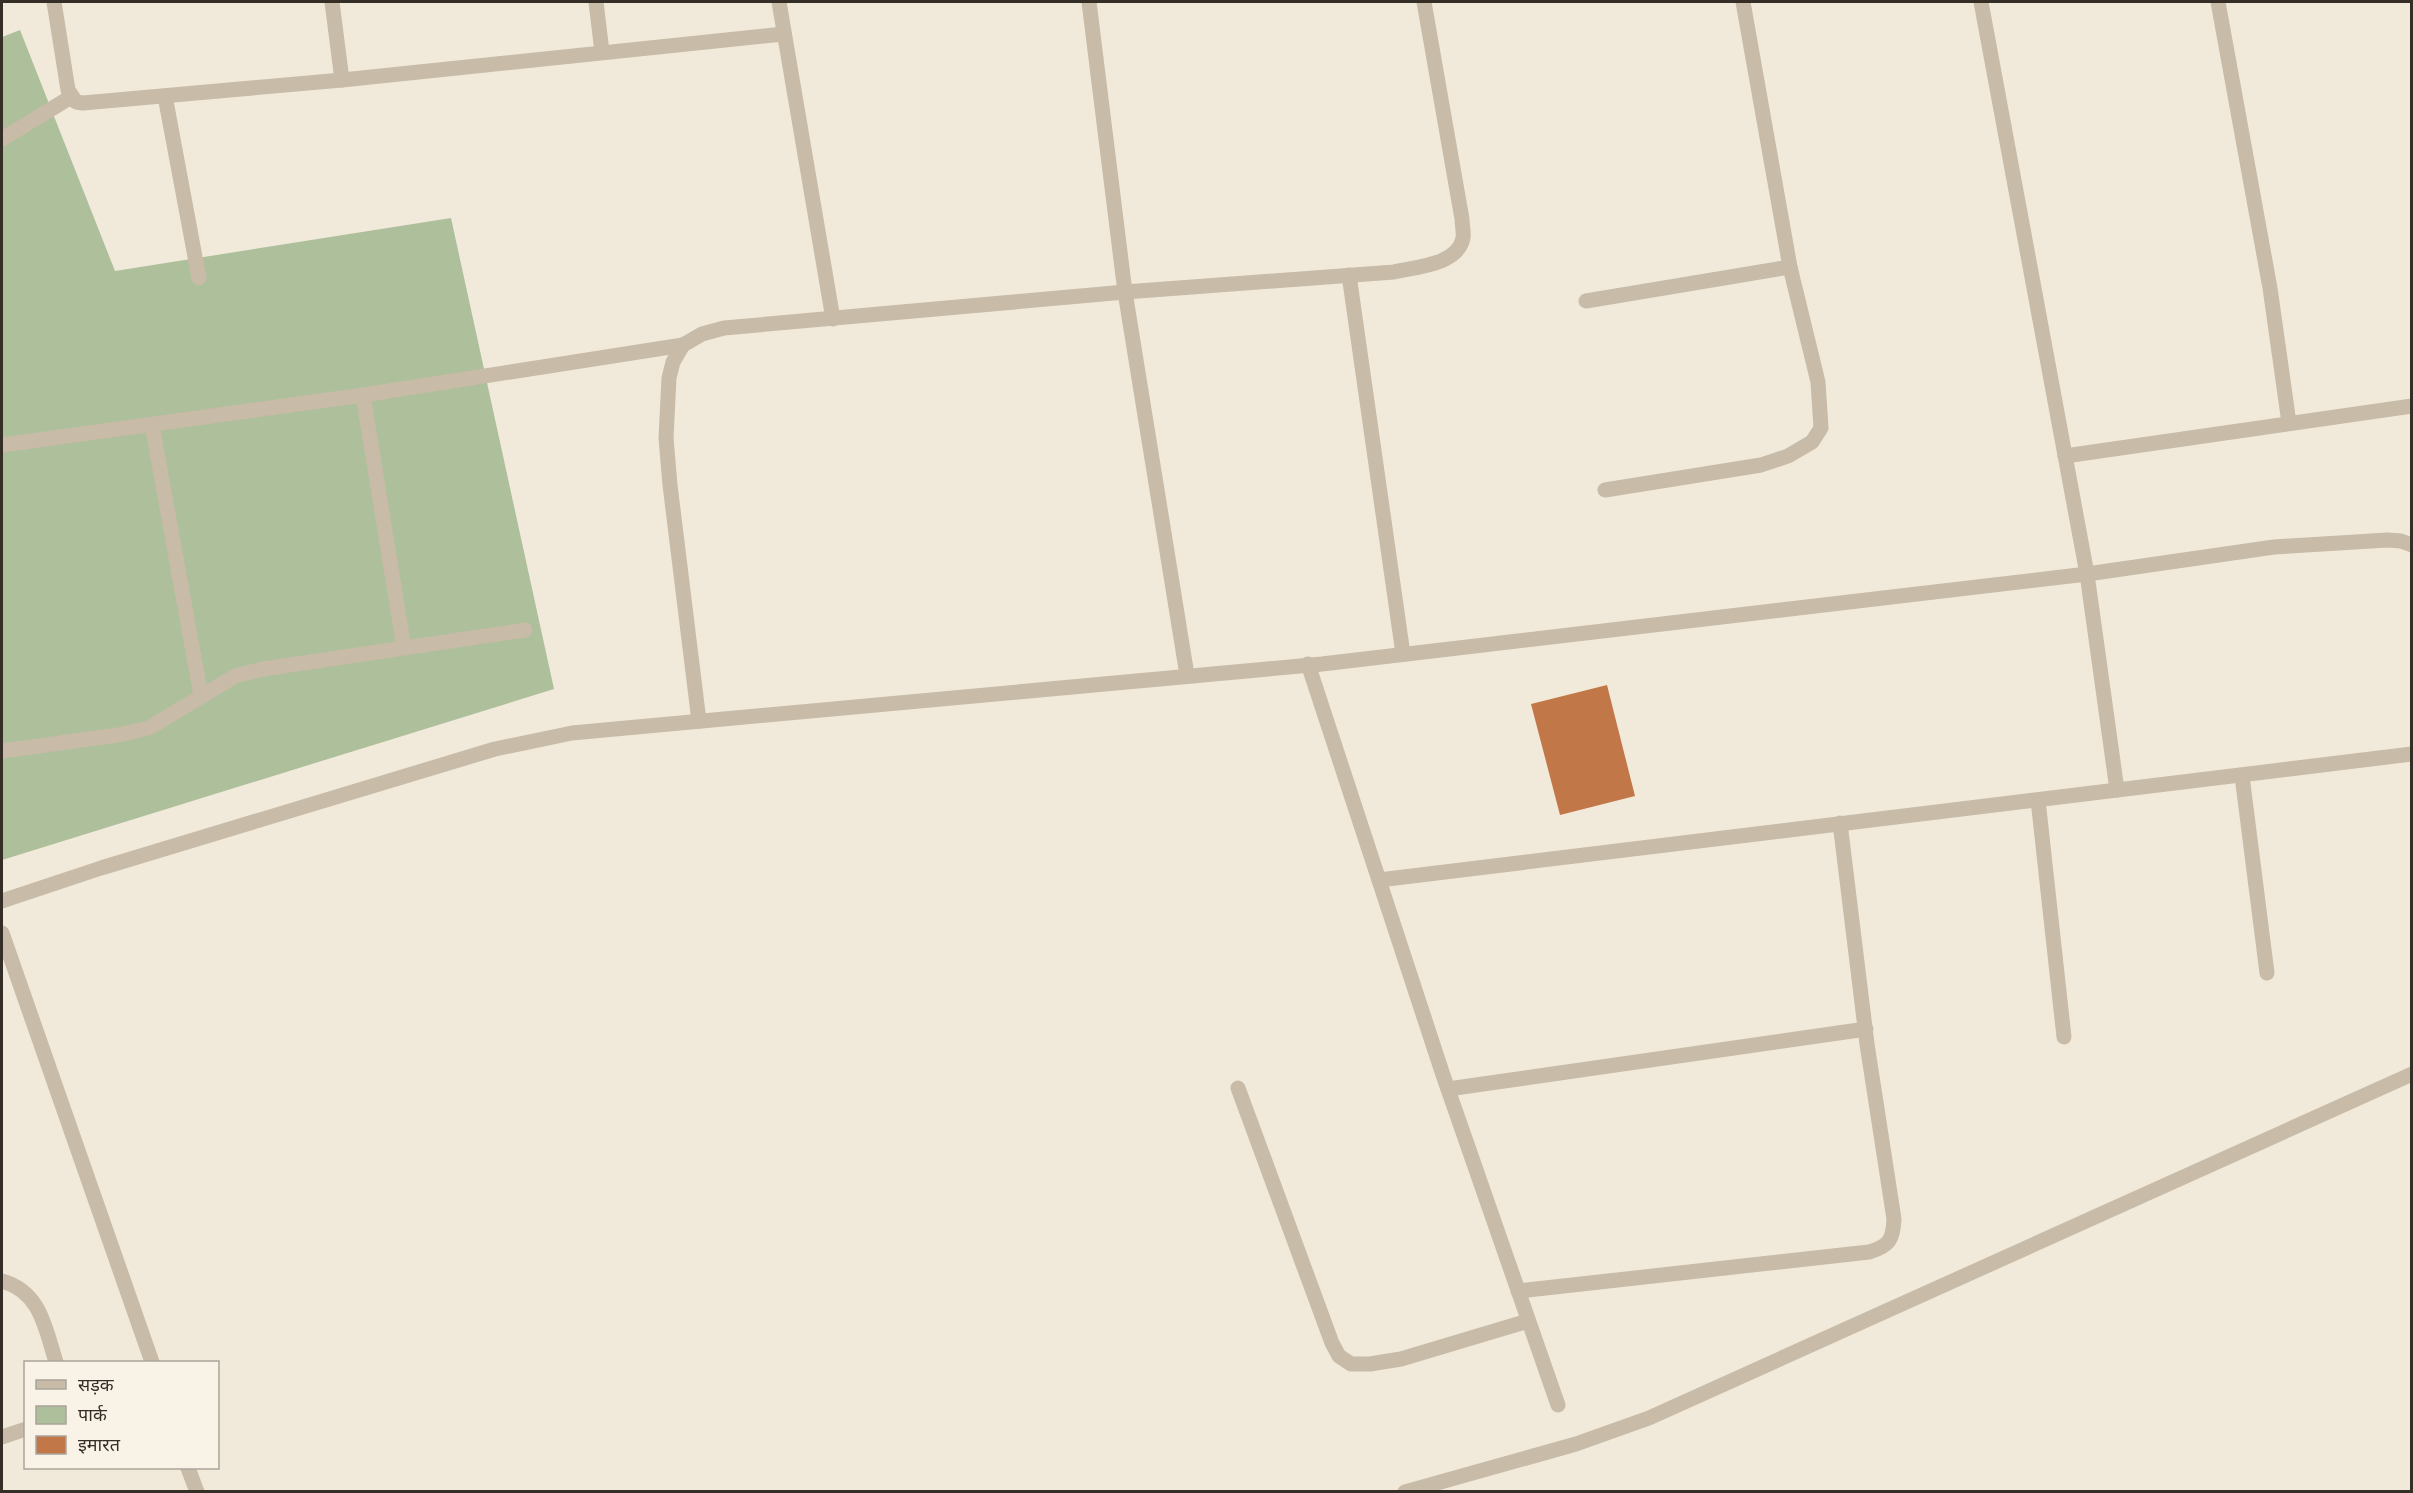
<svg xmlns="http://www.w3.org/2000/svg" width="2413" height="1493" viewBox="0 0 2413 1493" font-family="'Open Sans','Noto Sans Devanagari',sans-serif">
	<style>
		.green { fill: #aebf9b }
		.building { fill: #c27748 }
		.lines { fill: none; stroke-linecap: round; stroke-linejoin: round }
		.lane { stroke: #c8bba7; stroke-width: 15 }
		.street { stroke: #c8bba7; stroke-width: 15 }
	</style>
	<rect width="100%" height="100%" fill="#f1eadb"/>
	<polygon class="green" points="20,30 115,271 451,218 554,689 2,860 2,37"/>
	<polygon class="building" points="1607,685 1635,796 1560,815 1531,704"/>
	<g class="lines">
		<g class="lane">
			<polyline points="165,96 199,278"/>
			<polyline points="2,139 71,97"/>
			<polyline points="363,395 404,648"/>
			<polyline points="152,425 201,696"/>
			<polyline points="2,445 363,395 683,345"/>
			<polyline points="2,751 118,735 149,728 235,676 263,669 525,630"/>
		</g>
		<g class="street">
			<polyline points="54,2 68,90 76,102 83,103 342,80 783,34"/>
			<polyline points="332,2 342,80"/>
			<polyline points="596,2 602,52"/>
			<polyline points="779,2 833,319"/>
			<polyline points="1089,2 1125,292 1187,675"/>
			<polyline points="1981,2 2087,574 2117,790"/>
			<polyline points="2218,2 2270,288 2289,423"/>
			<polyline points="1349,275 1403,654"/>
			<polyline points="1586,301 1790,267"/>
			<polyline points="2065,456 2412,406"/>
			<polyline points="1605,490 1761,465 1788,456 1812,442 1821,428 1818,382 1790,267 1743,2"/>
			<polyline points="1308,664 1443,1075 1558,1405"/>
			<path d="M699,721L670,485L666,438L669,378L673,362L683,345L702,334L724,328L1125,292L1394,272C1415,267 1458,265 1463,238C1464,232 1462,225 1462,219L1424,2"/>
			<polyline points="2242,776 2267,973"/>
			<polyline points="2038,800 2064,1037"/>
			<polyline points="1379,880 2412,754"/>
			<polyline points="2,901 101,868 495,749 572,733 1322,664 2087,574 2274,547 2387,540 2401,541 2412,545"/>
			<polyline points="2,933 152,1362"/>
			<polyline points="1238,1088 1332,1343 1339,1356 1351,1364 1370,1364 1401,1359 1528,1321"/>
			<polyline points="1448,1089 1866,1029"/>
			<path d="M2,1281C41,1292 45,1328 56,1362"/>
			<path d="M1518,1291L1869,1252C1890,1246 1893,1239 1894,1219L1867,1044L1840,823"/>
			<polyline points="2,1437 26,1429"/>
			<polyline points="188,1468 197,1492"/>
			<polyline points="1405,1492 1576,1444 1649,1418 2412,1074"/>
		</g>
	</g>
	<rect width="2413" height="1493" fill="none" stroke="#352e27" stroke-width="6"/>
	<rect x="24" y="1361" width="195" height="108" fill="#f9f3e7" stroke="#aba49a" stroke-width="1.5"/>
	<rect x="36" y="1380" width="30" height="9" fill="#c8bba7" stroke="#aba49a" stroke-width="1.5"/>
	<text x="78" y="1391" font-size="18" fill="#352e27">सड़क</text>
	<rect x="36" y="1406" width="30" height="18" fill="#aebf9b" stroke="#aba49a" stroke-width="1.5"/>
	<text x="78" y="1421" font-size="18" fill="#352e27">पार्क</text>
	<rect x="36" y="1436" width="30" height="18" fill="#c27748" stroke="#aba49a" stroke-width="1.5"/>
	<text x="78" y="1451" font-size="18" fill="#352e27">इमारत</text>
</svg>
